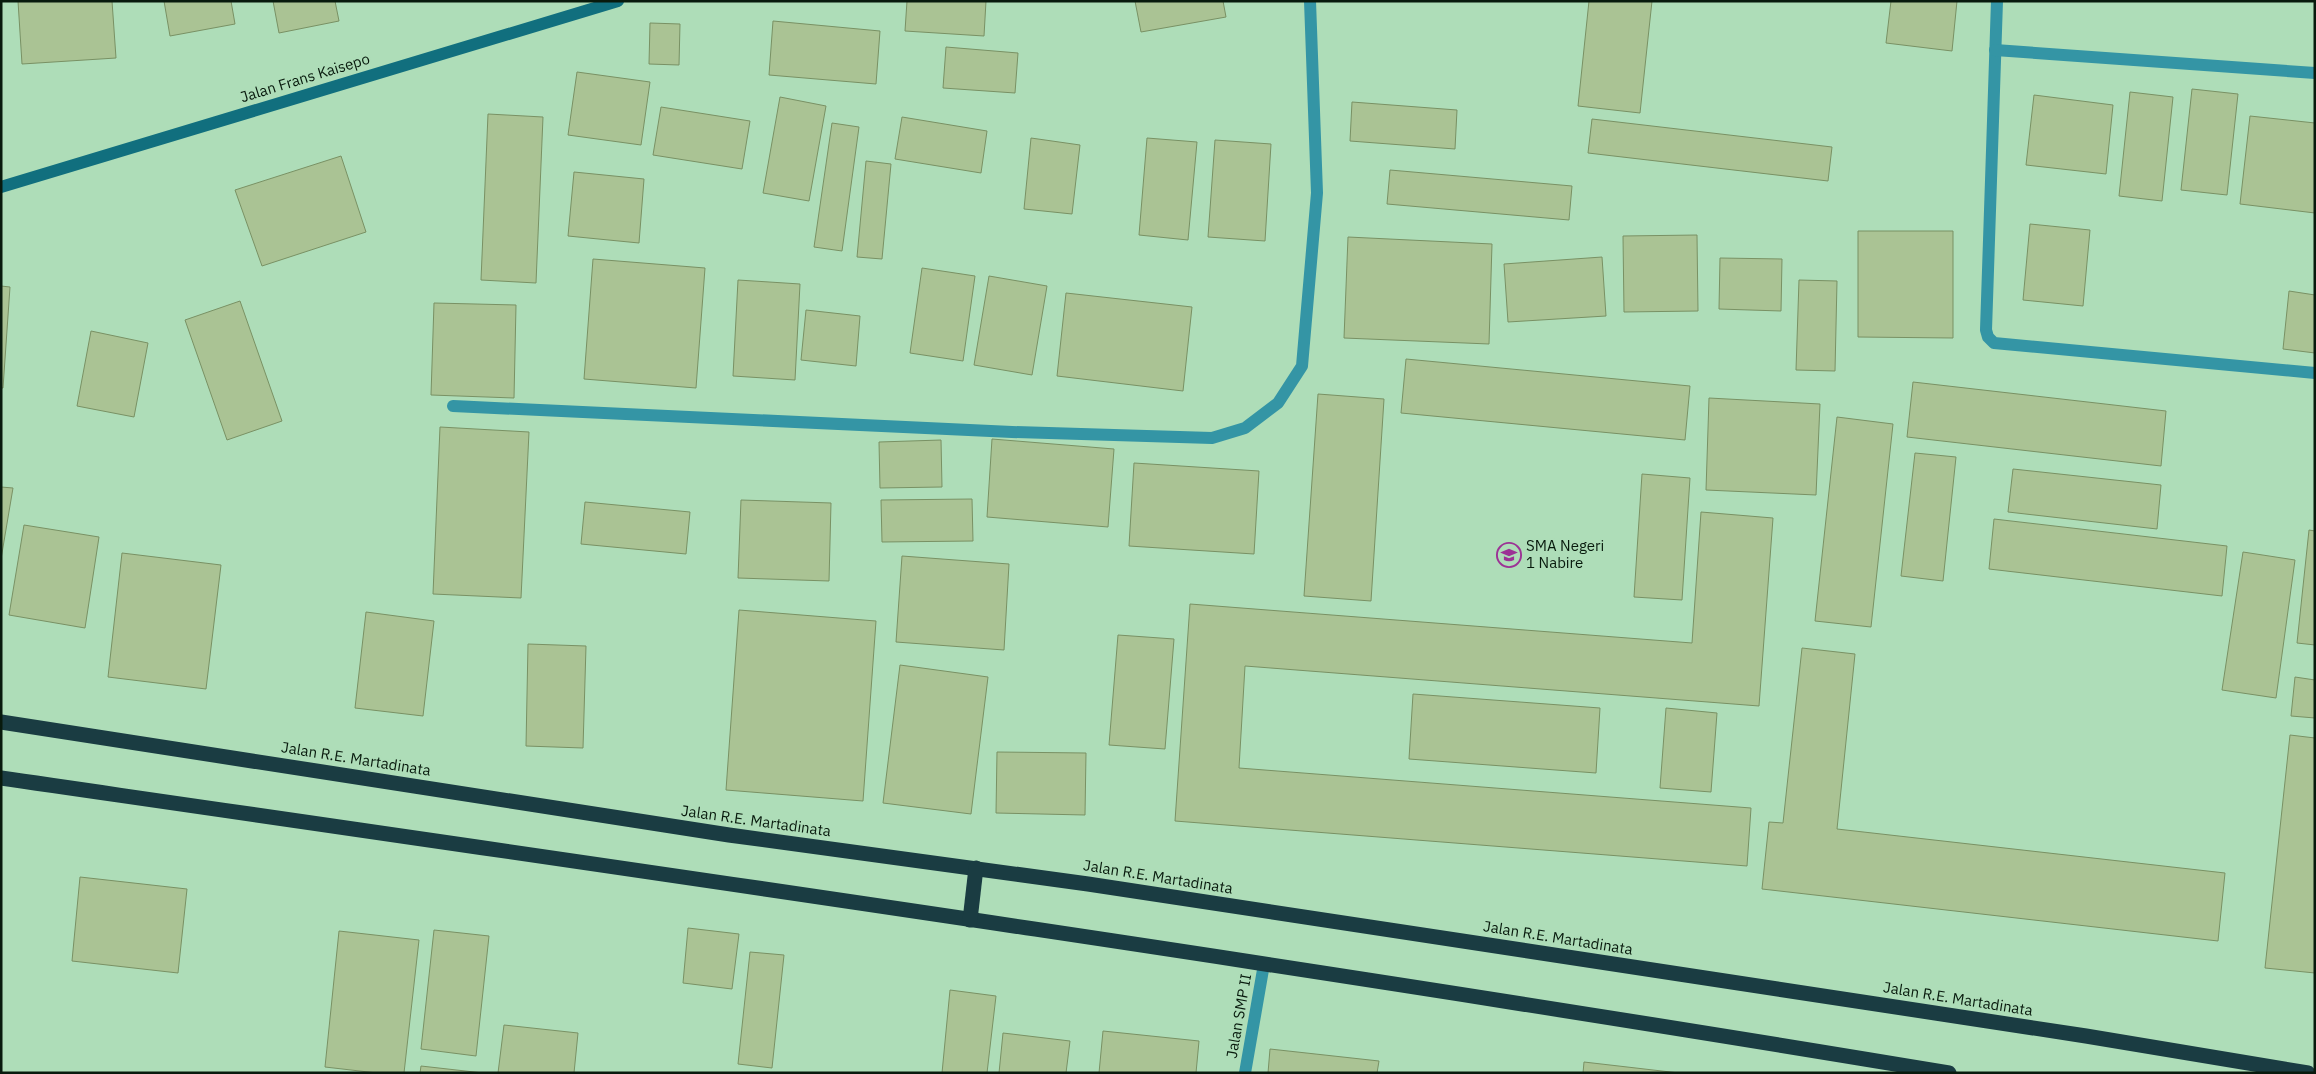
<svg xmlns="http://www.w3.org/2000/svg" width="2316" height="1074" viewBox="0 0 2316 1074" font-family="'IBM Plex Sans',sans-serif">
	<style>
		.building { fill: #aac394; stroke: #799164 }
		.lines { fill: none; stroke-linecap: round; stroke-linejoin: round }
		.street { stroke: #3495a5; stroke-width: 12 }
		.secondary { stroke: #116f7e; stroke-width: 12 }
		.highway { stroke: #1a3c42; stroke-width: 15 }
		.labels { text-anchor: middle; stroke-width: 4; stroke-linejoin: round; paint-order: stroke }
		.street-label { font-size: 15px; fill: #081a0d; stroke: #aeddb8 }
		.poi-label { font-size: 15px; fill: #081a0d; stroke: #aeddb8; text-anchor: start }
	</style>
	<rect width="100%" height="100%" fill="#aeddb8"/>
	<g class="building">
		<polygon points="18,1 112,1 116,58 22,64"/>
		<polygon points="164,1 231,1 235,24 170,36"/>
		<polygon points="273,1 335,1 339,21 279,33"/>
		<polygon points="907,1 986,1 984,36 905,31"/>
		<polygon points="1135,1 1223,1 1226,17 1141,32"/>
		<polygon points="1589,1 1652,1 1640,113 1578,106"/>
		<polygon points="1891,1 1957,1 1952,51 1886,43"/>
		<polygon points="773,21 880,31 876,84 769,75"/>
		<polygon points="650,23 680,24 679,65 649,64"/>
		<polygon points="946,47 1018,53 1015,93 943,88"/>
		<polygon points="577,72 650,82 641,145 568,135"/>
		<polygon points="2192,89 2238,94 2227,195 2181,190"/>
		<polygon points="2130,92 2173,97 2162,201 2119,196"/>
		<polygon points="2034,95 2113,105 2106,174 2026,165"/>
		<polygon points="780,97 826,106 809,201 763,193"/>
		<polygon points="1352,102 1457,110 1455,149 1350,141"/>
		<polygon points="661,107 750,121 742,169 653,155"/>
		<polygon points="488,114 543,117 536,283 481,280"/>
		<polygon points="2250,116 2315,123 2315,213 2240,204"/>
		<polygon points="902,117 987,131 981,173 895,159"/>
		<polygon points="1592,119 1832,147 1828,181 1588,153"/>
		<polygon points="832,123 859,127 842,251 814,247"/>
		<polygon points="1031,138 1080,145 1072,214 1024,209"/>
		<polygon points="1147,138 1197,142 1188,240 1139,235"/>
		<polygon points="1215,140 1271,144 1265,241 1208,237"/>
		<polygon points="341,156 366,232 262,266 235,190"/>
		<polygon points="866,161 891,164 882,259 857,257"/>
		<polygon points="1390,170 1572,186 1569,220 1387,204"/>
		<polygon points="574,172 644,179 639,243 568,236"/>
		<polygon points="2030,224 2090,230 2083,306 2023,300"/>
		<polygon points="1858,231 1953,231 1953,338 1858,337"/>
		<polygon points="1697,235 1698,311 1624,312 1623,236"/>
		<polygon points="1348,237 1492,244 1489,344 1344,338"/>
		<polygon points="1602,257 1606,316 1508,322 1504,264"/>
		<polygon points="1720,258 1782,259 1781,311 1719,309"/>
		<polygon points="593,259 705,268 696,388 584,379"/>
		<polygon points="922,268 975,276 963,361 910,353"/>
		<polygon points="989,276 1047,286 1032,375 974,365"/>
		<polygon points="738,280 800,284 795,380 733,376"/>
		<polygon points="1799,280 1837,281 1835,371 1796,370"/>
		<polygon points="1,286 10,287 3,388 1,388"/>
		<polygon points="2289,291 2315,295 2315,353 2283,349"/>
		<polygon points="1066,293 1192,307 1183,391 1057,376"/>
		<polygon points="240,301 282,421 227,440 185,320"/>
		<polygon points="434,303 516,305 514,398 431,395"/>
		<polygon points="806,310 860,316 856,366 801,360"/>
		<polygon points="91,331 148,343 134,417 77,406"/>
		<polygon points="1406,359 1690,386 1685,440 1401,413"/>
		<polygon points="1913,382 2166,411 2161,466 1907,437"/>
		<polygon points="1318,394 1384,399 1371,601 1304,596"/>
		<polygon points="1709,398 1820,404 1816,495 1706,490"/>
		<polygon points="1837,417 1893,424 1871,627 1815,621"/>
		<polygon points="440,427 529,432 521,598 433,594"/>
		<polygon points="992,439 1114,449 1108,527 987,517"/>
		<polygon points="941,440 942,487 880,488 879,442"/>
		<polygon points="1915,453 1956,457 1943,581 1901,576"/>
		<polygon points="1134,463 1259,471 1254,554 1129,546"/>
		<polygon points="2013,469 2161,485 2157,529 2008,512"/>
		<polygon points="1642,474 1690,478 1682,600 1634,597"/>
		<polygon points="1,487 13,488 1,559"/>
		<polygon points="972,499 973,541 882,542 881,500"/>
		<polygon points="741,500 831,503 829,581 738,578"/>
		<polygon points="585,502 690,512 686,554 581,544"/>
		<polygon points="1701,512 1773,518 1759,706 1245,666 1239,768 1751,808 1747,866 1175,821 1190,604 1692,643"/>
		<polygon points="1994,519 2227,546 2222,596 1989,569"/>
		<polygon points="24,525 99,537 85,628 9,615"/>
		<polygon points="2309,530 2315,531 2315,645 2297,643"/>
		<polygon points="2243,552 2295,560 2276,698 2222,690"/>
		<polygon points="122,553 221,565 206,689 108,677"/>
		<polygon points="902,556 1009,564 1004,650 896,642"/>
		<polygon points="739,610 876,621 863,801 726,790"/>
		<polygon points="366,612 434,621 423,716 355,708"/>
		<polygon points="1118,635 1174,639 1165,749 1109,745"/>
		<polygon points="528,644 586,646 583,748 526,746"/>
		<polygon points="1802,648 1855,654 1837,829 2225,873 2218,941 1762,889 1769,822 1783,823"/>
		<polygon points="900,665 988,677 971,814 883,803"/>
		<polygon points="2295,677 2315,680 2315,718 2291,716"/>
		<polygon points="1413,694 1600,708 1596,773 1409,759"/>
		<polygon points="1666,708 1717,713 1711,792 1660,788"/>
		<polygon points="2290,735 2315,738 2315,973 2265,968"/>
		<polygon points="997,752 1086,753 1085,815 996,813"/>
		<polygon points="80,877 187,889 178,973 72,961"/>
		<polygon points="688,928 739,934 732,989 683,983"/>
		<polygon points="434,930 489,936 476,1056 421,1049"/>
		<polygon points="339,931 419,940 404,1073 377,1073 325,1067"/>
		<polygon points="750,952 784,955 772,1068 738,1064"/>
		<polygon points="950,990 996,996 987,1073 942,1073"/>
		<polygon points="504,1025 578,1033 574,1073 498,1073"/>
		<polygon points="1103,1031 1199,1041 1196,1073 1099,1073"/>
		<polygon points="1003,1033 1070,1041 1066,1073 999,1073"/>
		<polygon points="1270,1049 1379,1061 1377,1073 1268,1073"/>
		<polygon points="1584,1062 1679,1073 1583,1073"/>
		<polygon points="421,1066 483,1073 420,1073"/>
	</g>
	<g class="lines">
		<g class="street">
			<polyline points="1997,1 1986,330 1988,337 1994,343 2315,373"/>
			<polyline points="1995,50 2315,73"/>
			<polyline points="453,406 1012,432 1212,438 1245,428 1278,403 1302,366 1317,193 1310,1"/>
			<polyline points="1245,1073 1264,964"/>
		</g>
		<polyline class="secondary" points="1,187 618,1"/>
		<g class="highway">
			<polyline points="1,722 729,835 1088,884 2086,1036 2308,1073"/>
			<path d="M1,778C651,872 1301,965 1949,1073"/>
			<polyline points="970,920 976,868"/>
		</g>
	</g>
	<defs>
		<symbol id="school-ring" viewBox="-11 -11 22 22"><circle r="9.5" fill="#aeddb8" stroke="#9c3295" stroke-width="1.5"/><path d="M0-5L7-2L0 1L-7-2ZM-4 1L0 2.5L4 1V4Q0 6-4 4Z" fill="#9c3295"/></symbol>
	</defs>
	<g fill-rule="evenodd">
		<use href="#school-ring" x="1495" y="541" width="28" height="28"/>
	</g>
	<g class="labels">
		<g class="street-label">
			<text transform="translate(305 78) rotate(-17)" y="5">Jalan Frans Kaisepo</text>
			<text transform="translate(356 759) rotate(9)" y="5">Jalan R.E. Martadinata</text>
			<text transform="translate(756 821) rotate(8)" y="5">Jalan R.E. Martadinata</text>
			<text transform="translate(1158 877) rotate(9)" y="5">Jalan R.E. Martadinata</text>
			<text transform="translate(1558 938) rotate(9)" y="5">Jalan R.E. Martadinata</text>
			<text transform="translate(1958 999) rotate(9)" y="5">Jalan R.E. Martadinata</text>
			<text transform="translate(1239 1016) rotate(-80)" y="5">Jalan SMP II</text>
		</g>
		<g class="poi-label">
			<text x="1526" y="551">SMA Negeri<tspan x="1526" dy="17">1 Nabire</tspan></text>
		</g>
	</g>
	<rect width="2316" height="1074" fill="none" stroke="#081a0d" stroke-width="5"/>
</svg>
